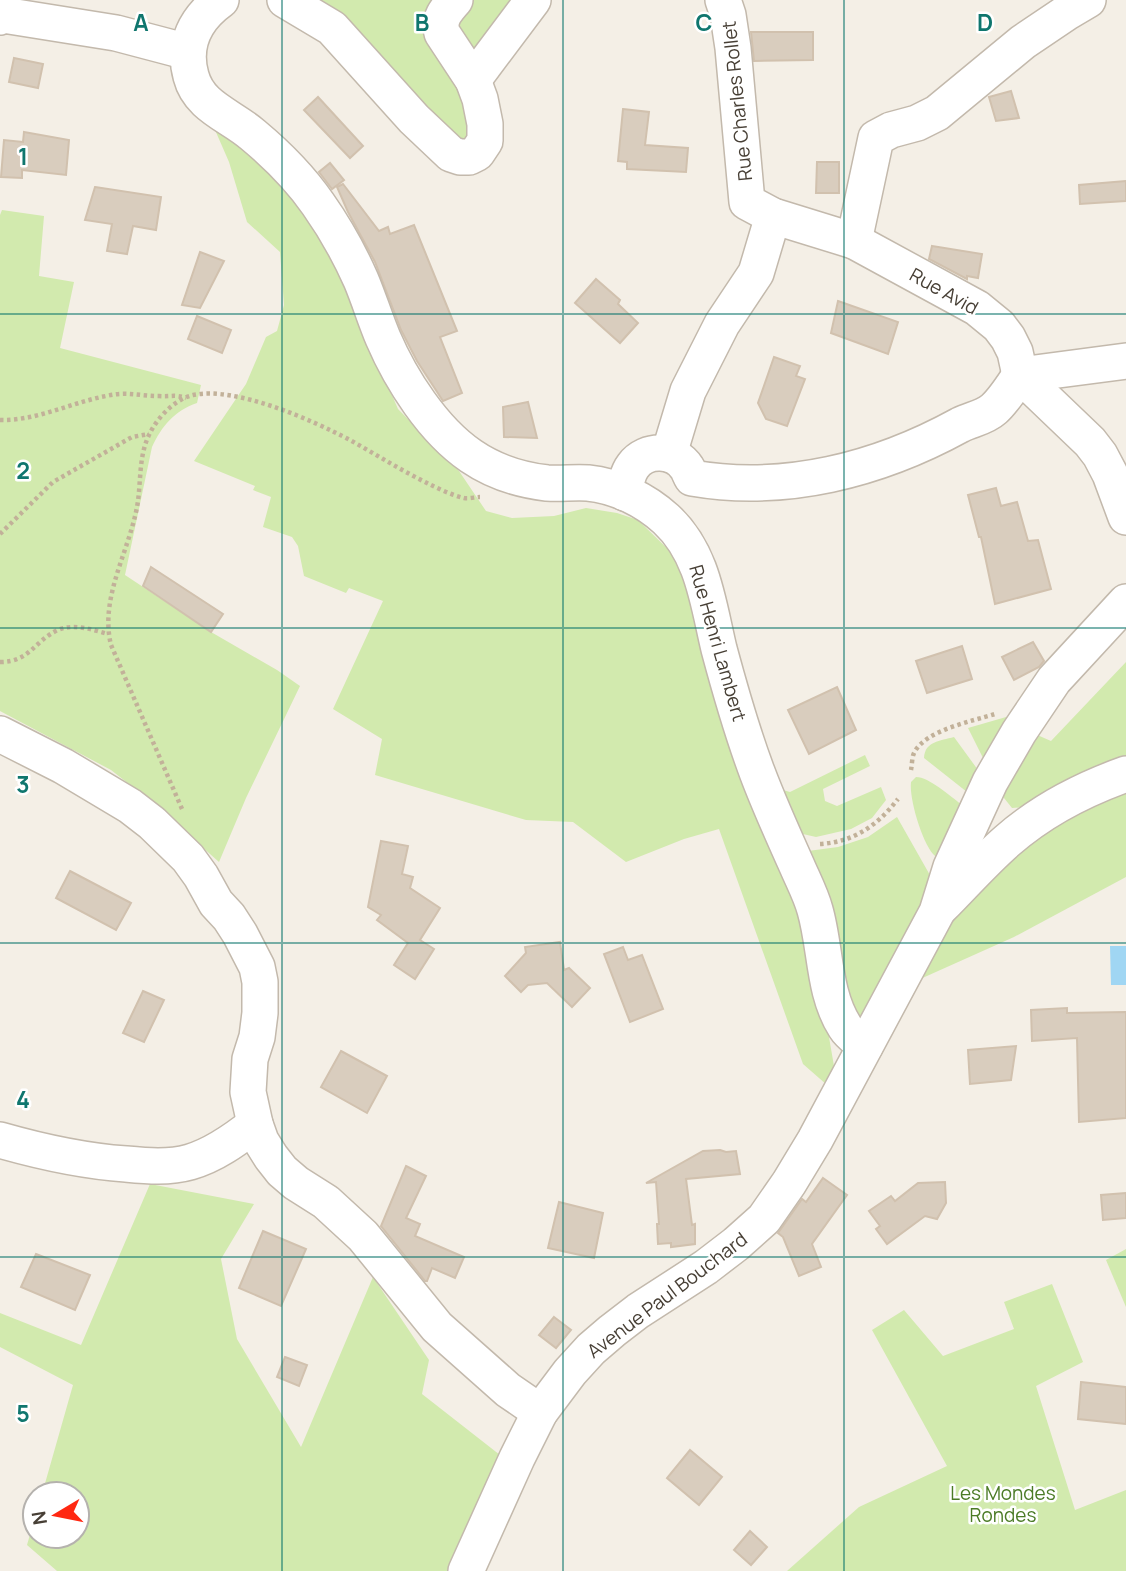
<svg xmlns="http://www.w3.org/2000/svg" width="1126" height="1571" viewBox="0 0 1126 1571" font-family="Manrope,sans-serif">
	<style>
		.green { fill: #d2eaae }
		.water { fill: #a0d6f3 }
		.building { fill: #d9cdbe; stroke: #d1c1ae; stroke-width: 2 }
		.lines { fill: none; stroke-linecap: round; stroke-linejoin: round }
		.minor-casing { stroke: #c3b9ac; stroke-width: 38 }
		.path { stroke: #c2b199; stroke-width: 4.5; stroke-dasharray: 3.5 3.5; stroke-linecap: butt }
		.minor { stroke: #fff; stroke-width: 35 }
		.grid { fill: none; stroke: #0f766e; stroke-width: 2; stroke-opacity: 0.55 }
		.labels { text-anchor: middle; stroke-width: 5; stroke-linejoin: round; paint-order: stroke }
		.street-label { font-size: 19px; fill: #473f35; stroke: #fff }
		.park-label { font-size: 19px; fill: #4b7b26; stroke: #fff }
		.grid-label { font-size: 23px; text-anchor: middle; font-weight: bold; fill: #0f766e; stroke: #fff; stroke-width: 5; stroke-linejoin: round; paint-order: stroke }
	</style>
	<rect width="100%" height="100%" fill="#f4efe6"/>
	<g class="green">
		<polygon points="318,0 543,0 491,72 482,168"/>
		<polygon points="212,123 300,197 352,289 359,325 375,356 398,409 459,471 486,511 512,518 554,516 586,508 617,513 638,520 676,557 707,656 815,956 834,1066 827,1085 803,1064 719,829 684,839 626,862 573,822 526,820 375,775 382,739 333,709 383,601 349,588 346,593 304,576 298,546 292,537 263,527 271,497 253,490 255,486 194,461 246,384 266,337 277,331 284,305 280,252 247,222 229,162"/>
		<path d="M2,210L44,216L39,276L74,282L60,348L201,385L197,403C174,411 162,426 152,447L125,575L211,632L277,670L300,686L246,798L219,862L147,798L111,770L0,711V215Z"/>
		<polygon points="1126,662 1126,761 1027,807 1012,808 1004,798 1004,785 1035,734 1051,741"/>
		<polygon points="1013,715 987,766 968,728"/>
		<path d="M954,737L978,770L967,792L924,758C925,741 940,741 954,737Z"/>
		<polygon points="865,755 870,766 823,789 825,801 837,806 881,787 886,800 872,818 851,829 816,837 794,832 776,788 790,792"/>
		<path d="M916,777C929,777 950,796 961,804L942,861C938,859 936,857 933,854C922,841 909,799 911,782Z"/>
		<polygon points="1126,788 1126,877 1014,937 918,980 953,914 1049,825"/>
		<polygon points="897,817 935,884 864,1014 857,1017 848,1014 808,851 838,847 868,837"/>
		<polygon points="150,1184 254,1204 221,1259 237,1339 301,1447 373,1277 429,1360 422,1394 500,1455 447,1571 57,1571 27,1545 35,1517 35,1536 77,1536 77,1494 42,1494 73,1385 0,1347 0,1313 81,1345"/>
		<polygon points="1126,1249 1126,1307 1106,1260"/>
		<polygon points="1052,1284 1083,1362 1036,1386 1075,1510 1126,1490 1126,1571 787,1571 859,1507 947,1466 872,1330 904,1310 943,1356 1014,1329 1004,1302"/>
	</g>
	<polygon class="water" points="1110,946 1126,946 1126,985 1111,985"/>
	<g class="building">
		<polygon points="751,32 813,32 813,60 754,61"/>
		<polygon points="14,58 43,64 38,88 9,82"/>
		<polygon points="1011,91 1019,118 996,121 989,97"/>
		<polygon points="318,97 363,146 350,158 304,110"/>
		<polygon points="623,109 649,112 645,145 688,148 686,172 627,169 627,162 618,161"/>
		<polygon points="24,132 69,140 66,175 22,170 22,178 1,177 4,140 23,142"/>
		<polygon points="817,162 839,162 839,193 816,193"/>
		<polygon points="330,163 344,180 332,189 319,172"/>
		<polygon points="1126,181 1126,201 1080,204 1079,185"/>
		<polygon points="343,184 379,231 388,227 390,234 414,225 457,331 440,337 462,393 443,401 417,361 401,330 375,262 348,212 337,187"/>
		<polygon points="95,187 161,197 156,230 133,226 127,254 107,251 112,224 85,220"/>
		<polygon points="932,246 982,254 978,278 967,276 967,279 929,259"/>
		<polygon points="200,252 224,261 200,308 182,305"/>
		<polygon points="596,279 620,300 618,304 638,323 620,343 575,303"/>
		<polygon points="838,301 898,322 888,354 831,333"/>
		<polygon points="197,316 231,330 222,353 188,339"/>
		<polygon points="774,357 800,366 796,376 805,379 787,426 766,419 758,403"/>
		<polygon points="528,402 537,438 504,437 503,407"/>
		<polygon points="996,488 1001,506 1017,502 1028,541 1038,540 1051,589 995,604 981,537 979,537 968,495"/>
		<polygon points="151,567 223,614 211,632 143,586"/>
		<polygon points="1033,642 1044,661 1039,667 1014,680 1002,657"/>
		<polygon points="962,646 972,679 927,693 916,661"/>
		<polygon points="837,687 856,730 809,754 788,710"/>
		<polygon points="381,841 408,846 402,874 413,877 410,888 440,908 420,940 434,949 415,979 394,965 408,943 377,920 381,915 368,907"/>
		<polygon points="70,871 131,903 116,930 56,898"/>
		<polygon points="560,942 564,970 569,968 590,988 572,1007 547,983 528,985 521,992 505,976 526,953 525,947"/>
		<polygon points="623,947 628,960 642,955 663,1009 630,1022 604,954"/>
		<polygon points="143,991 164,1000 144,1042 123,1033"/>
		<polygon points="1067,1008 1067,1013 1126,1012 1126,1118 1079,1122 1077,1038 1032,1041 1031,1010"/>
		<polygon points="1016,1046 1011,1080 970,1084 968,1050"/>
		<polygon points="341,1051 387,1076 367,1113 321,1087"/>
		<polygon points="720,1150 726,1152 736,1151 740,1174 686,1179 692,1225 695,1224 695,1244 671,1247 671,1243 658,1244 657,1224 659,1224 656,1182 646,1183 703,1151"/>
		<polygon points="406,1166 426,1176 406,1218 420,1224 415,1236 464,1257 455,1278 432,1268 427,1281 425,1281 381,1226"/>
		<polygon points="823,1178 847,1195 812,1244 821,1267 799,1276 783,1237 778,1233 802,1199 806,1202"/>
		<polygon points="945,1182 946,1203 937,1219 925,1216 887,1244 876,1229 880,1226 869,1211 891,1196 895,1201 918,1183"/>
		<polygon points="1126,1193 1126,1218 1103,1220 1101,1195"/>
		<polygon points="559,1202 603,1213 594,1258 548,1248"/>
		<polygon points="263,1231 306,1249 281,1306 239,1288"/>
		<polygon points="36,1254 90,1275 75,1310 21,1287"/>
		<polygon points="554,1317 571,1330 556,1348 539,1335"/>
		<polygon points="285,1357 307,1365 299,1386 277,1377"/>
		<polygon points="1081,1382 1126,1387 1126,1424 1078,1419"/>
		<polygon points="690,1450 722,1477 699,1505 667,1478"/>
		<polygon points="750,1531 767,1547 751,1565 734,1550"/>
	</g>
	<g class="lines">
		<defs>
			<g id="minor">
				<path d="M221,0C196,18 182,44 191,76C199,107 230,115 253,135C277,155 300,178 318,204C335,228 349,253 361,280C369,299 375,319 383,338C401,380 433,430 471,456C493,471 520,480 547,483C561,484 574,482 588,483C617,486 645,500 666,519C703,553 708,603 719,649C730,690 742,732 757,772C769,804 783,835 797,866C803,880 811,895 815,910C826,948 823,993 845,1027C850,1035 858,1040 865,1046"/>
				<path d="M285,0L332,28L414,119L451,154L460,157H469L477,153L485,141V124L480,99L473,80L442,33C438,19 446,10 455,0"/>
				<polyline points="723,0 728,15 733,48 747,202 773,216 854,241 977,308 999,326 1008,338 1015,352 1020,375 1090,442 1100,455 1110,474 1126,517"/>
				<polyline points="0,17 3,15 116,33 188,52"/>
				<polyline points="473,80 533,0"/>
				<polyline points="854,241 876,138 891,130 917,123 937,113 1023,42 1066,13 1088,0"/>
				<polyline points="1020,375 1126,361"/>
				<polyline points="669,454 688,391 722,324 756,273 773,216"/>
				<path d="M625,493C626,483 627,474 633,466C646,448 675,449 687,468C689,471 690,475 692,478C785,494 878,470 960,425C972,419 984,418 994,409C1004,400 1012,387 1020,375"/>
				<polyline points="0,734 63,766 130,806 152,823 188,858 201,876 216,903 229,917 240,934 257,967 260,982 260,1013 257,1037 250,1059 248,1092 255,1124 261,1141 271,1157 282,1171 296,1183 326,1202 363,1236 437,1327 508,1390 540,1412"/>
				<path d="M941,907C963,885 984,861 1007,841C1041,811 1084,789 1126,774"/>
				<path d="M0,1140C42,1152 83,1161 126,1164C147,1166 169,1168 190,1162C214,1155 235,1140 255,1124"/>
				<polyline points="466,1571 517,1458 540,1412 570,1372 591,1349 612,1331 638,1311 706,1267 736,1244 764,1219 789,1183 815,1140 937,912 951,867 990,782 1019,732 1054,680 1126,602"/>
			</g>
		</defs>
		<use href="#minor" class="minor-casing"/>
		<g class="path">
			<path d="M0,420C36,421 70,403 106,396C128,391 138,396 159,396C171,397 174,394 186,398"/>
			<polyline points="0,534 53,482 132,437 149,434"/>
			<path d="M0,662C30,662 34,641 58,630C74,623 93,630 108,634"/>
			<path d="M911,770C912,765 912,757 914,753C925,730 973,721 995,714"/>
			<path d="M182,809L111,645C99,596 131,549 138,501C141,478 139,454 150,433C158,417 175,399 193,395C236,386 312,420 350,440C375,454 399,469 425,482C437,488 451,495 464,498C469,499 475,497 480,497"/>
			<path d="M820,844C854,842 878,825 898,799"/>
		</g>
		<use href="#minor" class="minor"/>
	</g>
	<path class="grid" d="M282,0V1571M563,0V1571M844,0V1571M0,314H1126M0,628H1126M0,943H1126M0,1257H1126"/>
	<g class="labels">
		<g class="street-label">
			<text transform="translate(737 101) rotate(-96)" y="7">Rue Charles Rollet</text>
			<text transform="translate(944 291) rotate(29)" y="7">Rue Avid</text>
			<text transform="translate(718 643) rotate(74)" y="7">Rue Henri Lambert</text>
			<text transform="translate(667 1295) rotate(-37)" y="7">Avenue Paul Bouchard</text>
		</g>
		<g class="park-label">
			<text x="1003" y="1500">Les Mondes<tspan x="1003" dy="22">Rondes</tspan></text>
		</g>
	</g>
	<g class="grid-label">
		<text x="141" y="31">A</text>
		<text x="422" y="31">B</text>
		<text x="704" y="31">C</text>
		<text x="985" y="31">D</text>
		<text x="23" y="165">1</text>
		<text x="23" y="479">2</text>
		<text x="23" y="793">3</text>
		<text x="23" y="1108">4</text>
		<text x="23" y="1422">5</text>
	</g>
	<g transform="translate(56 1515) rotate(260)"><circle r="33" fill="#ffffff" stroke="#b5b2ae" stroke-width="2"/>
	<path d="M0-5L12 26L0 18L-12 26Z" fill="#ff2812"/>
	<text y="-10" font-size="19" font-weight="bold" text-anchor="middle" fill="#473f35">N</text>
	</g>
</svg>
